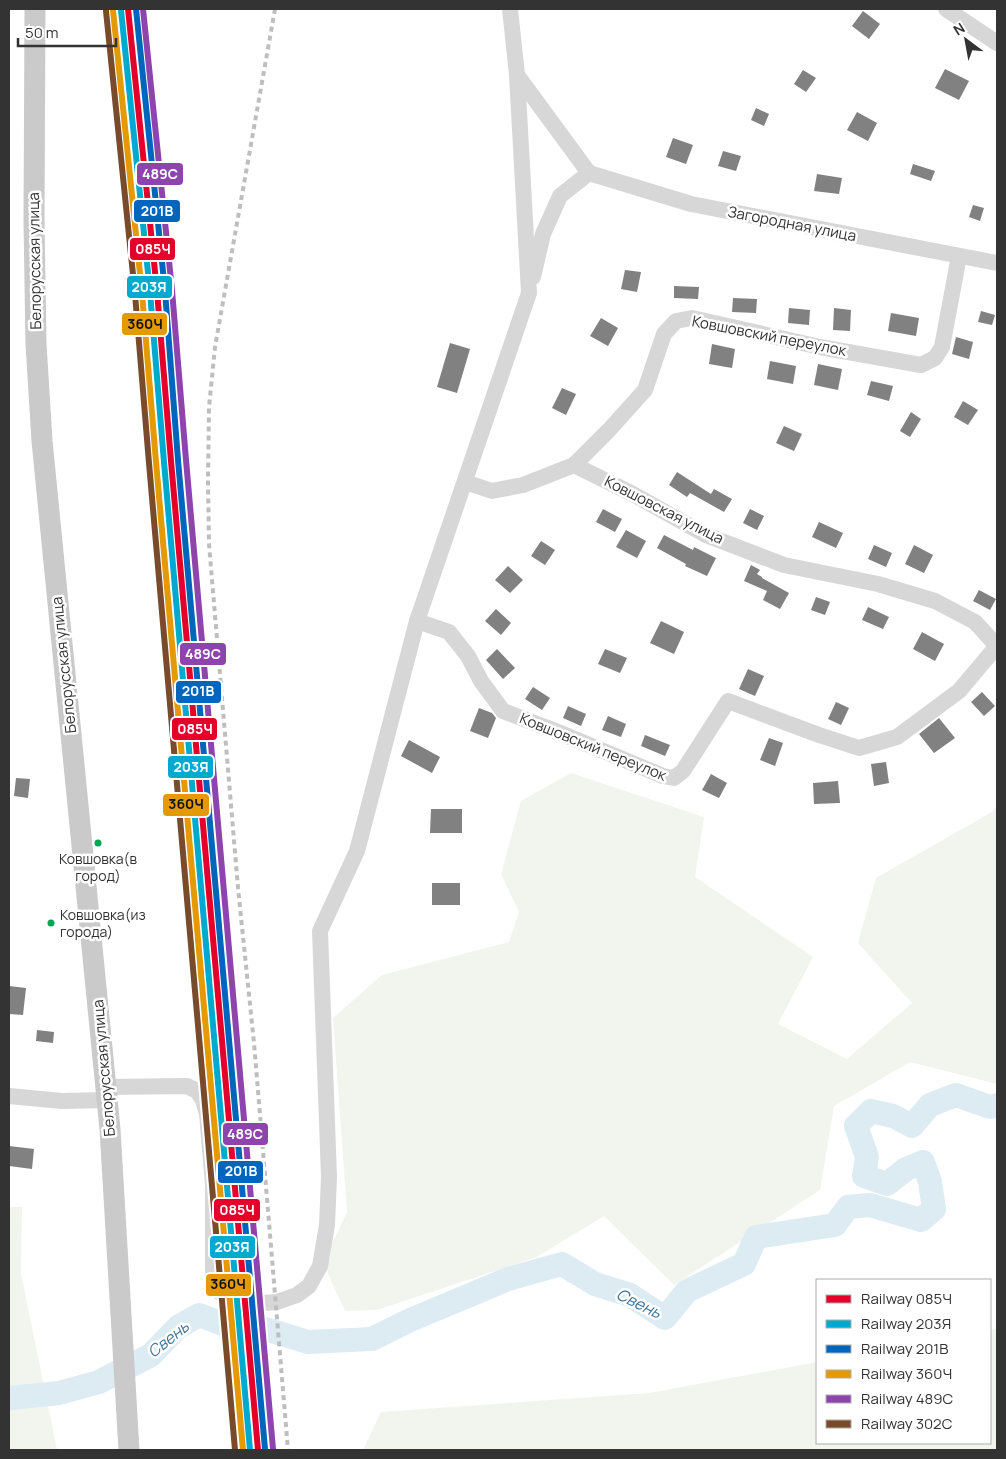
<svg xmlns="http://www.w3.org/2000/svg" width="1006" height="1459" viewBox="0 0 1006 1459" font-family="Manrope,sans-serif">
	<style>
		.green { fill: #f1f5ed }
		.lines { fill: none; stroke-linecap: round; stroke-linejoin: round }
		.river { stroke: #ddebf3; stroke-width: 24 }
		.building { fill: #818181 }
		.minor { stroke: #d7d7d7; stroke-width: 16 }
		.major { stroke: #cacaca; stroke-width: 21 }
		.rail { stroke: #bebebe; stroke-width: 4; stroke-dasharray: 5 4; stroke-linecap: butt }
		.rail-1-casing { stroke: #fff; stroke-width: 10 }
		.rail-2-casing { stroke: #fff; stroke-width: 10 }
		.rail-3-casing { stroke: #fff; stroke-width: 10 }
		.rail-4-casing { stroke: #fff; stroke-width: 10 }
		.rail-5-casing { stroke: #fff; stroke-width: 10 }
		.rail-6-casing { stroke: #fff; stroke-width: 10 }
		.rail-1 { stroke: #e4002b; stroke-width: 6 }
		.rail-2 { stroke: #00a9ce; stroke-width: 6 }
		.rail-3 { stroke: #0065bd; stroke-width: 6 }
		.rail-4 { stroke: #e39a05; stroke-width: 6 }
		.rail-5 { stroke: #8e44ad; stroke-width: 6 }
		.rail-6 { stroke: #7a4b2a; stroke-width: 6 }
		.bus-dot { fill: #00a651; stroke: #fff; stroke-width: 2 }
		.labels { text-anchor: middle; stroke-width: 5; stroke-linejoin: round; paint-order: stroke }
		.bus-label { font-size: 14px; fill: #333; stroke: #fff }
		.street-label { font-size: 15px; fill: #333; stroke: #fff }
		.water-label { font-size: 16px; font-style: italic; fill: #3f7597; stroke: #fff }
		.line-badge { stroke: #fff; stroke-width: 2 }
		.badge-label { font-size: 14px; text-anchor: middle; font-weight: bold; fill: #fff }
		.pale-badge-label { font-size: 14px; text-anchor: middle; font-weight: bold; fill: #111 }
	</style>
	<rect width="100%" height="100%" fill="#fff"/>
	<g class="green">
		<polygon points="571,773 704,817 695,877 813,957 778,1024 847,1059 912,1003 858,943 876,878 992,812 997,806 997,1084 910,1062 834,1106 820,1190 674,1285 604,1216 537,1257 377,1310 345,1311 323,1263 347,1212 333,1018 382,975 509,942 519,912 501,874 521,801"/>
		<polygon points="9,1207 22,1207 21,1274 57,1450 9,1450"/>
		<polygon points="997,1329 997,1450 363,1450 381,1412 650,1393 817,1362 817,1443 990,1443 990,1330"/>
	</g>
	<g class="lines">
		<polyline class="river" points="9,1398 59,1393 99,1382 151,1355 178,1327 199,1315 228,1326 262,1328 308,1342 372,1339 408,1321 508,1279 562,1264 595,1284 630,1295 665,1318 687,1291 744,1264 756,1237 835,1225 848,1207 870,1205 921,1220 934,1209 930,1182 923,1162 906,1169 887,1184 864,1176 867,1157 856,1126 871,1111 893,1116 912,1126 930,1105 956,1095 990,1107 997,1105"/>
	</g>
	<g class="building">
		<polygon points="863,11 880,24 869,39 852,26"/>
		<polygon points="945,69 969,81 959,100 935,88"/>
		<polygon points="803,70 816,78 806,92 794,84"/>
		<polygon points="756,108 769,114 764,126 751,120"/>
		<polygon points="857,112 877,123 868,141 847,130"/>
		<polygon points="673,138 693,145 686,164 666,157"/>
		<polygon points="723,151 741,156 736,171 718,166"/>
		<polygon points="913,164 935,171 931,181 910,174"/>
		<polygon points="817,174 842,178 839,194 814,191"/>
		<polygon points="973,205 984,208 980,221 969,217"/>
		<polygon points="625,270 641,272 637,292 621,289"/>
		<polygon points="674,286 699,287 698,299 674,298"/>
		<polygon points="733,298 757,299 756,313 732,312"/>
		<polygon points="789,308 810,310 809,325 788,323"/>
		<polygon points="834,308 851,310 850,331 833,330"/>
		<polygon points="981,311 995,315 992,325 978,322"/>
		<polygon points="891,313 919,318 916,336 888,331"/>
		<polygon points="601,318 618,328 608,346 590,336"/>
		<polygon points="956,337 973,342 969,359 952,354"/>
		<polygon points="450,343 470,349 457,393 437,387"/>
		<polygon points="712,344 735,349 732,368 709,364"/>
		<polygon points="770,361 796,366 793,384 767,379"/>
		<polygon points="818,364 842,369 838,390 814,385"/>
		<polygon points="871,381 893,386 889,401 867,395"/>
		<polygon points="562,388 576,394 566,415 552,408"/>
		<polygon points="963,401 978,410 968,425 954,417"/>
		<polygon points="911,412 921,419 910,437 900,431"/>
		<polygon points="784,426 802,434 794,451 776,443"/>
		<polygon points="677,472 711,494 714,489 732,499 724,512 690,493 687,497 669,485"/>
		<polygon points="603,509 622,519 615,532 596,522"/>
		<polygon points="750,509 764,516 757,530 743,523"/>
		<polygon points="819,522 843,533 836,548 812,537"/>
		<polygon points="626,530 646,541 637,558 616,547"/>
		<polygon points="664,535 693,550 694,547 716,558 707,576 685,566 686,564 657,548"/>
		<polygon points="541,541 555,550 545,565 531,556"/>
		<polygon points="874,545 892,553 886,567 868,559"/>
		<polygon points="914,545 933,555 924,573 905,564"/>
		<polygon points="751,565 760,570 757,574 762,577 762,578 789,593 780,609 763,600 767,591 744,581"/>
		<polygon points="508,566 523,580 510,593 495,580"/>
		<polygon points="979,590 996,599 990,610 973,601"/>
		<polygon points="816,597 830,602 825,615 811,610"/>
		<polygon points="868,607 889,617 883,629 862,620"/>
		<polygon points="496,609 511,623 501,635 485,621"/>
		<polygon points="661,621 684,632 674,654 650,643"/>
		<polygon points="922,632 944,644 935,661 913,649"/>
		<polygon points="497,649 515,668 503,679 486,660"/>
		<polygon points="605,649 627,658 620,673 598,664"/>
		<polygon points="748,669 764,676 755,696 739,689"/>
		<polygon points="533,687 550,698 542,710 525,699"/>
		<polygon points="982,692 995,706 984,716 971,702"/>
		<polygon points="836,702 849,708 841,725 828,719"/>
		<polygon points="568,706 586,714 581,726 563,718"/>
		<polygon points="479,708 492,713 496,718 488,738 470,731"/>
		<polygon points="608,716 626,724 621,737 602,730"/>
		<polygon points="939,718 955,738 934,753 919,734"/>
		<polygon points="645,735 670,745 665,756 641,746"/>
		<polygon points="769,738 783,743 775,766 760,760"/>
		<polygon points="409,740 440,757 432,773 401,756"/>
		<polygon points="886,762 889,783 874,786 871,764"/>
		<polygon points="711,774 727,783 719,798 702,790"/>
		<polygon points="16,778 30,779 28,798 14,796"/>
		<polygon points="838,781 840,803 814,804 813,783"/>
		<polygon points="431,809 462,809 462,833 430,833"/>
		<rect x="432" y="883" width="28" height="22"/>
		<polygon points="9,986 26,988 23,1015 9,1014"/>
		<polygon points="37,1030 54,1032 53,1043 36,1041"/>
		<polygon points="9,1146 34,1149 32,1169 9,1166"/>
	</g>
	<g class="lines">
		<g class="minor">
			<polyline points="946,9 997,43"/>
			<polyline points="517,75 589,173"/>
			<polyline points="589,173 691,204 997,263"/>
			<polyline points="533,277 543,234 560,196 589,173"/>
			<polyline points="574,465 609,430 645,390 664,334 676,321 692,318 820,347 921,365 935,358 942,347 959,256"/>
			<polyline points="465,482 492,491 523,485 574,465 631,493 706,535 784,565 878,584 935,601 975,622 997,646"/>
			<polyline points="417,621 449,632 468,656 481,681 503,711 558,732 663,776 674,778 683,771 728,701 819,735 859,748 897,737 959,691 997,646"/>
			<polyline points="106,1087 187,1086 197,1091 203,1100 207,1114 213,1185 213,1271 217,1290 235,1305 277,1302 297,1295 309,1286 320,1266 327,1225 329,1177 320,931 357,851 417,621 529,293 517,75 510,9"/>
			<polyline points="9,1096 62,1101 107,1100"/>
		</g>
		<polyline class="major" points="35,9 34,221 36,344 42,441 110,1129 129,1450"/>
		<polyline class="rail" points="275,9 215,347 209,407 208,482 209,544 238,888 254,1043 288,1450"/>
		<defs>
			<polyline id="rail-1" points="128,9 157,291 171,461 258,1450"/>
			<polyline id="rail-2" points="121,10 150,292 164,462 250,1450"/>
			<polyline id="rail-3" points="136,9 165,291 178,460 265,1449"/>
			<polyline id="rail-4" points="113,10 142,293 156,462 243,1450"/>
			<polyline id="rail-5" points="143,9 172,290 186,460 273,1449"/>
			<polyline id="rail-6" points="106,11 135,294 149,463 235,1450"/>
		</defs>
		<use href="#rail-1" class="rail-1-casing"/>
		<use href="#rail-2" class="rail-2-casing"/>
		<use href="#rail-3" class="rail-3-casing"/>
		<use href="#rail-4" class="rail-4-casing"/>
		<use href="#rail-5" class="rail-5-casing"/>
		<use href="#rail-6" class="rail-6-casing"/>
		<use href="#rail-1" class="rail-1"/>
		<use href="#rail-2" class="rail-2"/>
		<use href="#rail-3" class="rail-3"/>
		<use href="#rail-4" class="rail-4"/>
		<use href="#rail-5" class="rail-5"/>
		<use href="#rail-6" class="rail-6"/>
	</g>
	<g class="bus-dot">
		<circle cx="98" cy="843" r="4.5"/>
		<circle cx="51" cy="923" r="4.5"/>
	</g>
	<g class="labels">
		<g class="bus-label">
			<text x="98" y="864">Ковшовка(в<tspan x="98" dy="17">город)</tspan></text>
			<text x="60" y="920" text-anchor="start">Ковшовка(из<tspan x="60" dy="17">города)</tspan></text>
		</g>
		<g class="street-label">
			<text transform="translate(792 224) rotate(11)" y="5">Загородная улица</text>
			<text transform="translate(35 261) rotate(-91)" y="5">Белорусская улица</text>
			<text transform="translate(769 336) rotate(11)" y="5">Ковшовский переулок</text>
			<text transform="translate(664 510) rotate(27)" y="5">Ковшовская улица</text>
			<text transform="translate(64 665) rotate(-96)" y="5">Белорусская улица</text>
			<text transform="translate(593 747) rotate(22)" y="5">Ковшовский переулок</text>
			<text transform="translate(104 1068) rotate(-95)" y="5">Белорусская улица</text>
		</g>
		<g class="water-label">
			<text transform="translate(639 1303) rotate(26)" y="6">Свень</text>
			<text transform="translate(168 1339) rotate(-39)" y="6">Свень</text>
		</g>
	</g>
	<g class="line-badge">
		<rect x="136" y="162" width="48" height="24" rx="5" fill="#8e44ad"/>
		<rect x="133" y="199" width="48" height="24" rx="5" fill="#0065bd"/>
		<rect x="129" y="237" width="47" height="24" rx="5" fill="#e4002b"/>
		<rect x="126" y="275" width="47" height="24" rx="5" fill="#00a9ce"/>
		<rect x="121" y="312" width="47" height="24" rx="5" fill="#e39a05"/>
		<rect x="179" y="642" width="48" height="24" rx="5" fill="#8e44ad"/>
		<rect x="175" y="680" width="47" height="24" rx="5" fill="#0065bd"/>
		<rect x="171" y="717" width="47" height="24" rx="5" fill="#e4002b"/>
		<rect x="167" y="755" width="47" height="24" rx="5" fill="#00a9ce"/>
		<rect x="162" y="793" width="48" height="24" rx="5" fill="#e39a05"/>
		<rect x="222" y="1122" width="47" height="24" rx="5" fill="#8e44ad"/>
		<rect x="217" y="1160" width="47" height="24" rx="5" fill="#0065bd"/>
		<rect x="213" y="1198" width="48" height="24" rx="5" fill="#e4002b"/>
		<rect x="209" y="1235" width="47" height="24" rx="5" fill="#00a9ce"/>
		<rect x="205" y="1273" width="47" height="24" rx="5" fill="#e39a05"/>
	</g>
	<g class="badge-label">
		<text x="160" y="179">489С</text>
		<text x="157" y="216">201В</text>
		<text x="153" y="254">085Ч</text>
		<text x="149" y="292">203Я</text>
		<text x="203" y="659">489С</text>
		<text x="198" y="696">201В</text>
		<text x="195" y="734">085Ч</text>
		<text x="191" y="772">203Я</text>
		<text x="245" y="1139">489С</text>
		<text x="241" y="1176">201В</text>
		<text x="237" y="1215">085Ч</text>
		<text x="232" y="1252">203Я</text>
	</g>
	<g class="pale-badge-label">
		<text x="145" y="329">360Ч</text>
		<text x="186" y="809">360Ч</text>
		<text x="228" y="1289">360Ч</text>
	</g>
	<rect width="1006" height="1459" fill="none" stroke="#333333" stroke-width="20"/>
	<rect x="816" y="1279" width="175" height="165" fill="#ffffff" stroke="#adadad"/>
	<rect x="826" y="1295" width="25" height="8" fill="#e4002b" stroke="#adadad"/>
	<text x="861" y="1304" font-size="15" fill="#333333">Railway 085Ч</text>
	<rect x="826" y="1320" width="25" height="8" fill="#00a9ce" stroke="#adadad"/>
	<text x="861" y="1329" font-size="15" fill="#333333">Railway 203Я</text>
	<rect x="826" y="1345" width="25" height="8" fill="#0065bd" stroke="#adadad"/>
	<text x="861" y="1354" font-size="15" fill="#333333">Railway 201В</text>
	<rect x="826" y="1370" width="25" height="8" fill="#e39a05" stroke="#adadad"/>
	<text x="861" y="1379" font-size="15" fill="#333333">Railway 360Ч</text>
	<rect x="826" y="1395" width="25" height="8" fill="#8e44ad" stroke="#adadad"/>
	<text x="861" y="1404" font-size="15" fill="#333333">Railway 489С</text>
	<rect x="826" y="1420" width="25" height="8" fill="#7a4b2a" stroke="#adadad"/>
	<text x="861" y="1429" font-size="15" fill="#333333">Railway 302С</text>
	<g transform="translate(966 40) rotate(328)" stroke="#ffffff" stroke-width="4" paint-order="stroke">
	<path d="M0-4L9 19L0 12L-9 19Z" fill="#333333"/>
	<text y="-8" font-size="14" font-weight="bold" text-anchor="middle" fill="#333333">N</text>
	</g>
	<path d="M18 38v8h98v-8" fill="none" stroke="#333333" stroke-width="2.5"/>
	<text x="25" y="38" font-size="15" fill="#333333" stroke="#ffffff" stroke-width="4" paint-order="stroke">50 m</text>
</svg>
